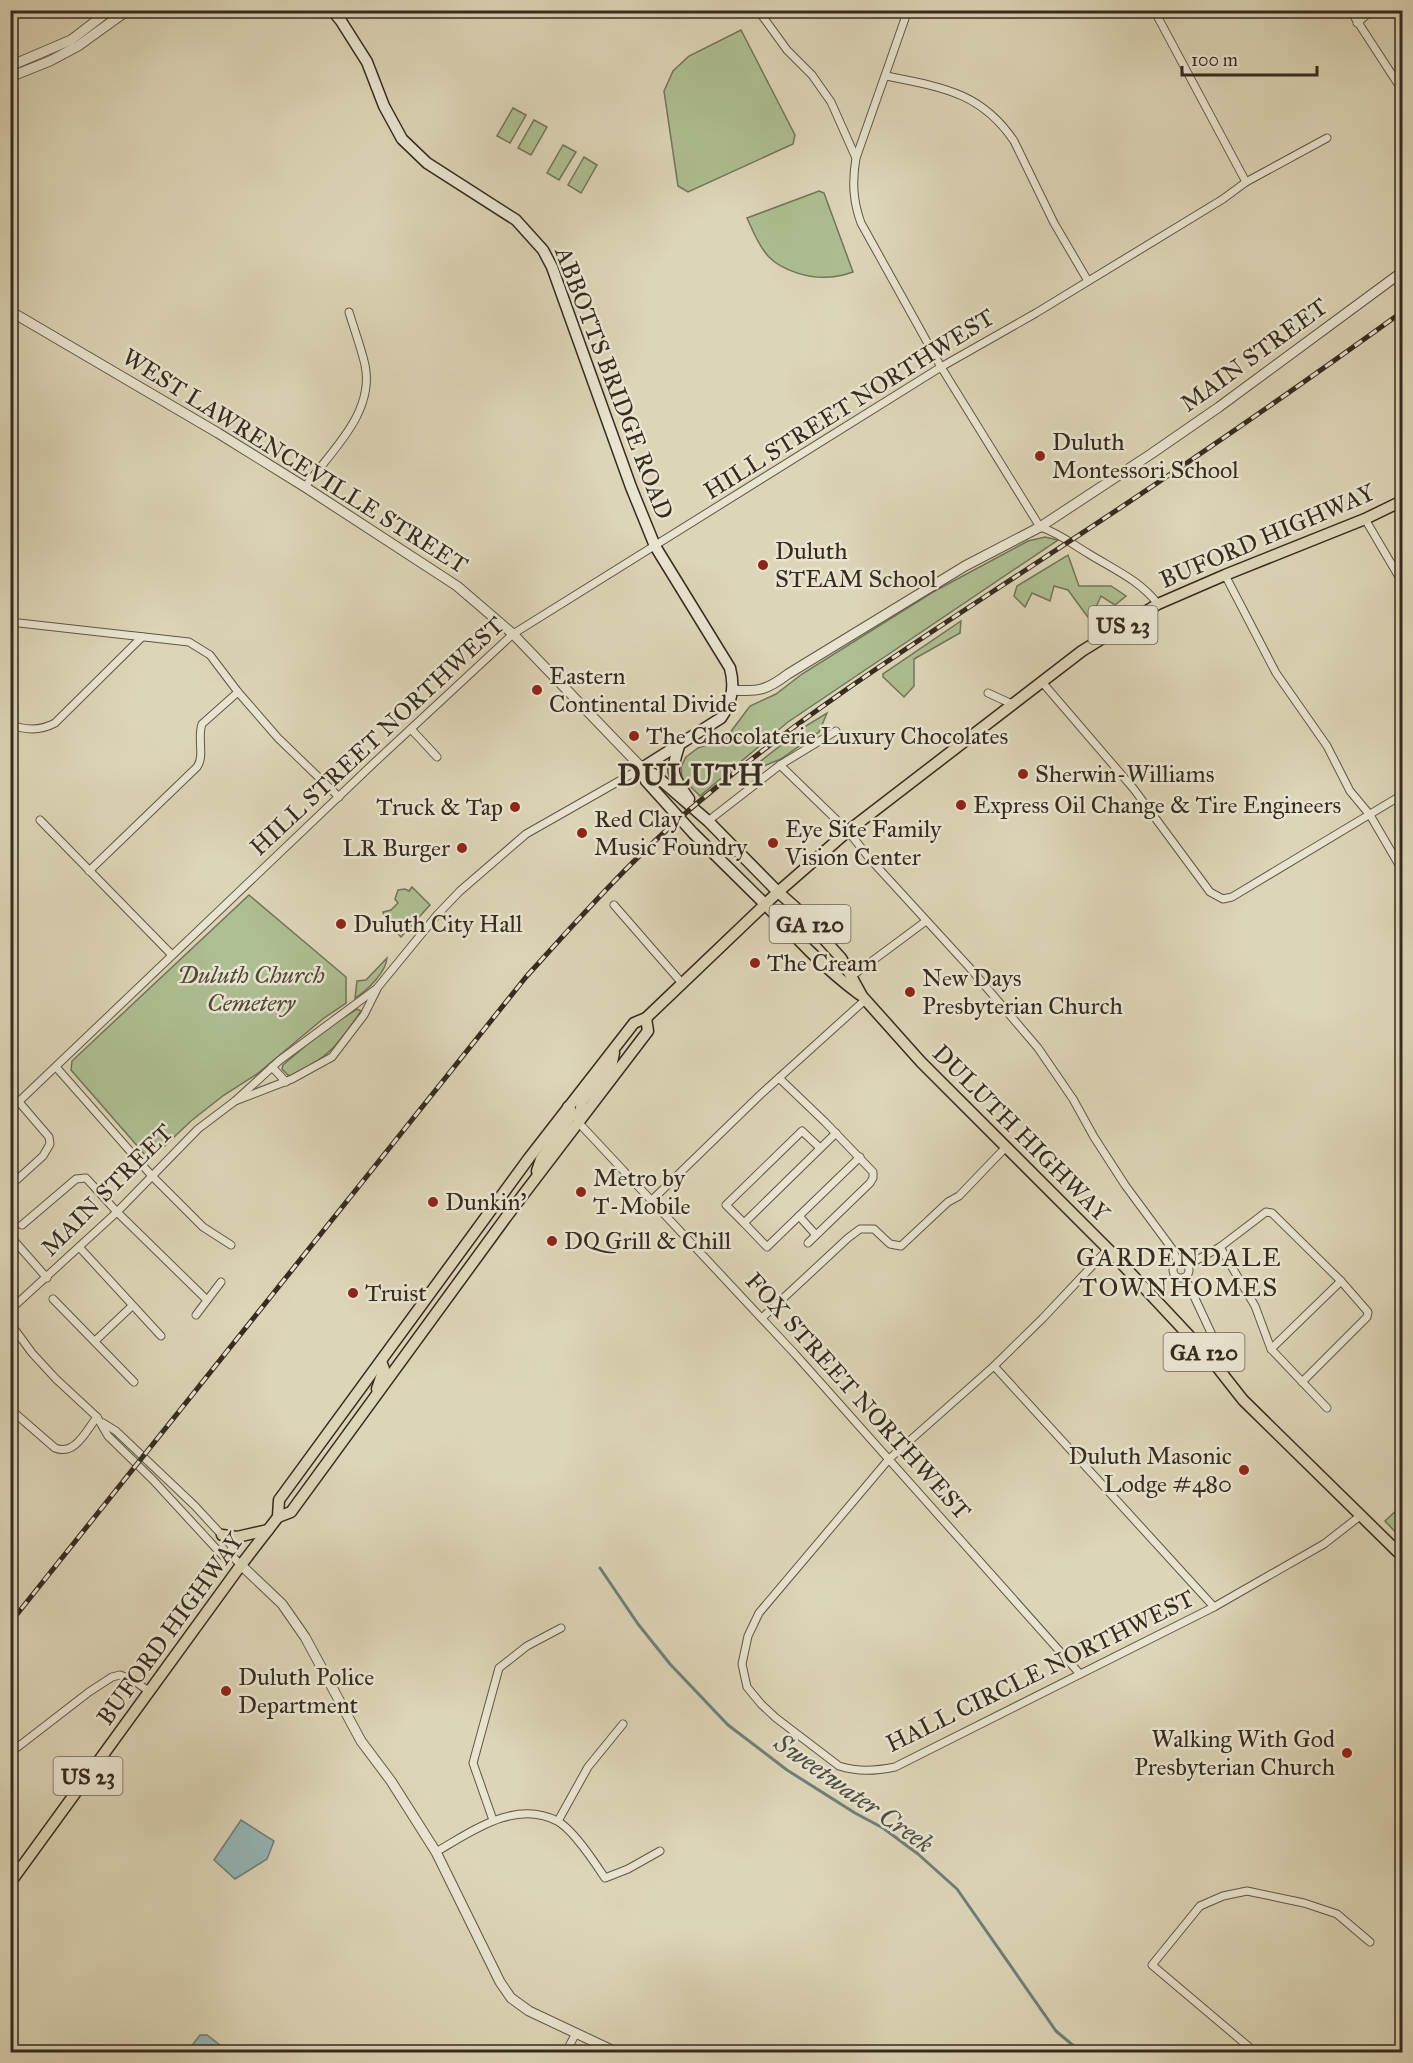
<svg xmlns="http://www.w3.org/2000/svg" width="1413" height="2063" viewBox="0 0 1413 2063" font-family="'IM FELL Great Primer',serif">
	<style>
		.green { fill: #adbe92; stroke: #727458; stroke-width: 1.5 }
		.water { fill: #95b7b7; stroke: #6f7f7a; stroke-width: 1.5 }
		.lines { fill: none; stroke-linecap: round; stroke-linejoin: round }
		.stream { stroke: #6f7f7a; stroke-width: 3 }
		.minor-casing { stroke: #605645; stroke-width: 9 }
		.tertiary-casing { stroke: #605645; stroke-width: 11 }
		.secondary-casing { stroke: #362b1f; stroke-width: 13 }
		.primary-casing { stroke: #362b1f; stroke-width: 13 }
		.minor { stroke: #e9e4d0; stroke-width: 7 }
		.tertiary { stroke: #e9e4d0; stroke-width: 9 }
		.secondary { stroke: #e9e4d0; stroke-width: 10 }
		.primary { stroke: #ddd5b7; stroke-width: 10 }
		.rail-casing { stroke: #362b1f; stroke-width: 5 }
		.rail { stroke: #e9e4d0; stroke-width: 3; stroke-dasharray: 9; stroke-linecap: butt }
		.poi-dot { fill: #8f2418; stroke: #e9e4d0; stroke-width: 2 }
		.labels { text-anchor: middle; stroke-width: 5; stroke-linejoin: round; paint-order: stroke }
		.shield { fill: #e9e4d0; stroke: #6c6254; stroke-width: 1.5 }
		.shield-label { font-size: 22px; font-weight: bold; fill: #362b1f }
		.street-label { font-size: 24px; fill: #362b1f; stroke: #e9e4d0 }
		.poi-label { font-size: 24px; fill: #362b1f; stroke: #e9e4d0; text-anchor: start }
		.park-label { font-size: 24px; font-style: italic; fill: #4e4836; stroke: #e9e4d0 }
		.neighbourhood-label { font-size: 26px; letter-spacing: 1.5px; fill: #362b1f; stroke: #e9e4d0 }
		.water-label { font-size: 26px; font-style: italic; fill: #4e4e45; stroke: #e9e4d0 }
		.district-label { font-size: 30px; font-weight: bold; letter-spacing: 1.5px; fill: #362b1f; stroke: #e9e4d0 }
	</style>
	<rect width="100%" height="100%" fill="#ddd5b7"/>
	<filter id="stains"><feTurbulence type="fractalNoise" baseFrequency=".00333" numOctaves="4"/><feColorMatrix values="0 0 0 0 .2 0 0 0 0 .09 0 0 0 0 .02 0 0 0 .5 -.17"/></filter>
	<radialGradient id="worn" r=".72"><stop offset=".6" stop-color="#630" stop-opacity="0"/><stop offset="1" stop-color="#630" stop-opacity=".3"/></radialGradient>
	<g class="green">
		<polygon points="741,30 795,135 793,144 688,192 678,186 664,91 673,71 689,56"/>
		<polygon points="513,108 526,115 510,143 497,136"/>
		<polygon points="534,120 547,127 531,155 518,148"/>
		<polygon points="563,145 576,152 559,180 547,173"/>
		<polygon points="584,157 597,165 581,193 568,185"/>
		<path d="M819,191L824,193L853,272C846,274 838,277 830,277C810,279 782,271 768,256C758,245 753,231 747,218Z"/>
		<polygon points="1045,537 1058,540 788,722 700,796 682,778 681,767 686,757 698,748 726,738 750,706 776,694 802,674 933,592 1028,541"/>
		<polygon points="1068,555 1079,586 1111,586 1126,596 1115,605 1101,596 1090,620 1068,590 1054,586 1050,601 1032,593 1025,607 1014,596 1017,586"/>
		<polygon points="961,621 960,633 914,659 914,686 904,697 883,677 883,674"/>
		<polygon points="827,713 819,732 781,759 756,769 757,764 804,727"/>
		<polygon points="412,887 430,905 401,937 386,921 383,912 391,910 398,903 395,899 398,890 405,889 409,891"/>
		<polygon points="249,895 346,977 346,1003 324,1018 257,1074 224,1095 191,1121 152,1158 147,1157 71,1070 72,1061"/>
		<path d="M387,958C386,972 368,990 355,998L357,981L366,980Z"/>
		<path d="M357,1009L361,1011C337,1045 331,1056 292,1076L288,1075L282,1069L283,1065L324,1030Z"/>
		<polygon points="1402,1505 1402,1539 1385,1521"/>
	</g>
	<g class="water">
		<polygon points="241,1820 274,1841 267,1859 235,1879 214,1860"/>
		<polygon points="200,2035 207,2035 229,2052 187,2052"/>
	</g>
	<g class="lines">
		<polyline class="stream" points="600,1568 638,1624 670,1664 728,1725 787,1770 855,1813 883,1828 918,1854 957,1889 1056,2031 1081,2052"/>
		<defs>
			<g id="minor">
				<polyline points="758,10 787,50 812,75 831,102 856,158"/>
				<path d="M908,10L856,158C852,182 853,201 861,223L941,367L1040,527C1059,533 1072,544 1089,554C1115,570 1139,580 1158,604"/>
				<polyline points="1154,10 1246,182"/>
				<polyline points="1350,10 1402,90"/>
				<polyline points="1357,23 1372,10"/>
				<path d="M886,76C941,87 981,92 1014,141L1054,223L1088,281"/>
				<path d="M305,487C331,451 375,413 365,365C361,347 354,329 349,312"/>
				<polyline points="1365,519 1402,582"/>
				<polyline points="1225,575 1276,673 1327,746 1350,791 1370,815 1402,870"/>
				<polyline points="10,622 189,642 210,655 238,692 278,738 339,797"/>
				<polyline points="1042,682 1133,788 1210,892 1223,899 1232,897 1402,795"/>
				<polyline points="988,693 1012,704"/>
				<path d="M10,724C26,731 40,731 55,723L142,637"/>
				<polyline points="411,729 437,757"/>
				<polyline points="780,765 848,831 870,859 969,967 1038,1048 1073,1099 1094,1137 1125,1185 1173,1250 1178,1263"/>
				<polyline points="40,820 172,955"/>
				<polyline points="708,821 780,765 836,731"/>
				<path d="M89,871L197,767C205,756 197,738 202,724L238,692"/>
				<polyline points="614,905 681,982"/>
				<polyline points="852,976 926,921"/>
				<polyline points="56,1067 152,1176 203,1227 231,1245"/>
				<polyline points="272,1067 286,1082"/>
				<polyline points="779,1078 825,1122 873,1172 873,1178 870,1183 808,1243"/>
				<polyline points="235,1101 292,1079 332,1057 364,1015 378,987 437,915 460,891 526,834 642,768"/>
				<polyline points="10,1110 375,762 513,634 941,367 1036,313 1223,199 1246,182 1327,138"/>
				<polyline points="578,1122 795,1354 1080,1674"/>
				<polyline points="820,1148 802,1131 726,1205 744,1223 836,1133"/>
				<polyline points="10,1186 43,1156 50,1144 49,1137 19,1102"/>
				<polyline points="652,1200 760,1095 865,1000"/>
				<polyline points="799,1216 816,1235"/>
				<polyline points="744,1223 767,1247 860,1157"/>
				<polyline points="22,1225 76,1179 86,1178 117,1212 207,1300"/>
				<polyline points="10,1236 47,1278"/>
				<polyline points="1220,1247 1255,1306 1271,1349 1327,1408"/>
				<polyline points="80,1248 161,1336"/>
				<path d="M1108,1249L1043,1318L994,1366L889,1459L759,1613L748,1636L742,1664L747,1687L761,1704L776,1718L839,1766C858,1772 875,1771 895,1767L1214,1607L1324,1544L1360,1516"/>
				<circle cx="1181" cy="1270" r="8"/>
				<polyline points="1188,1265 1220,1247 1266,1212 1272,1213 1341,1281 1368,1312 1367,1317 1302,1382"/>
				<polyline points="1185,1277 1213,1337 1210,1358"/>
				<polyline points="53,1299 134,1382"/>
				<polyline points="10,1310 117,1212 198,1129 235,1101 280,1060 376,989"/>
				<polyline points="196,1315 221,1282"/>
				<polyline points="762,1318 848,1238 860,1229 874,1229 890,1244 901,1246 948,1202 959,1196 1006,1147"/>
				<polyline points="10,1323 32,1353 56,1379 97,1417 108,1436 153,1480 223,1556 232,1556 241,1565"/>
				<polyline points="95,1341 132,1306"/>
				<polyline points="1271,1349 1341,1281"/>
				<polyline points="994,1366 1214,1607"/>
				<path d="M10,1409L55,1448C75,1456 86,1431 97,1417"/>
				<polyline points="103,1423 116,1431 195,1506 231,1545 232,1556"/>
				<polyline points="10,1753 89,1692 112,1677 120,1675 133,1680 150,1692"/>
				<polyline points="493,1820 473,1763 499,1668 527,1646 561,1628"/>
				<polyline points="558,1821 588,1767 623,1724"/>
				<path d="M436,1852C471,1832 515,1799 557,1821C573,1829 595,1863 605,1878L628,1869L660,1851"/>
				<polyline points="566,2052 576,2033"/>
				<polyline points="1255,2052 1152,1965 1200,1906 1223,1896 1247,1891 1304,1903 1337,1914 1370,1942"/>
			</g>
			<g id="tertiary">
				<polyline points="10,66 71,40 110,10"/>
				<polyline points="10,77 50,61 78,46 128,10"/>
				<polyline points="10,311 218,433 305,487 457,586 513,634 642,768"/>
				<path d="M733,690C759,692 767,690 788,674L965,566L1040,527L1151,454L1219,407L1402,272"/>
				<polyline points="241,1565 282,1604 305,1637 361,1741 391,1781 436,1852 500,1982 511,1998 529,2011 616,2052"/>
			</g>
			<g id="secondary">
				<path d="M332,10L341,21L367,62L384,106L402,139L427,163L516,220L543,250L552,267L631,487L655,546L730,668C735,687 732,702 721,718L642,768"/>
				<path d="M679,746C670,774 672,775 689,799"/>
				<polyline points="642,768 646,781 693,833 766,905"/>
				<polyline points="642,768 655,775 708,821 778,892"/>
			</g>
			<g id="primary">
				<polyline points="778,892 795,907 841,958 862,996 921,1062 1108,1249 1210,1358 1243,1400 1402,1556"/>
				<path d="M766,905C795,937 824,968 859,994"/>
				<polyline points="579,1119 582,1101 611,1067 614,1053"/>
				<polyline points="537,1171 541,1159 570,1117 571,1111 568,1107"/>
				<polyline points="377,1389 384,1369 381,1361"/>
				<polyline points="278,1517 279,1500 529,1158 634,1023 646,1018 778,892 848,831 1082,651 1158,604 1225,575 1365,519 1402,501"/>
				<polyline points="222,1535 237,1537 268,1530"/>
				<polyline points="10,1883 241,1565 278,1517 291,1512 507,1216 648,1031 646,1018"/>
			</g>
		</defs>
		<use href="#minor" class="minor-casing"/>
		<use href="#tertiary" class="tertiary-casing"/>
		<use href="#secondary" class="secondary-casing"/>
		<use href="#primary" class="primary-casing"/>
		<use href="#minor" class="minor"/>
		<use href="#tertiary" class="tertiary"/>
		<use href="#secondary" class="secondary"/>
		<use href="#primary" class="primary"/>
		<defs>
			<path id="rail" d="M10,1623L526,977C581,916 637,853 701,800C810,708 932,632 1050,554C1170,476 1287,395 1402,312"/>
		</defs>
		<use href="#rail" class="rail-casing"/>
		<use href="#rail" class="rail"/>
	</g>
	<g class="poi-dot">
		<circle cx="1040" cy="456" r="6"/>
		<circle cx="763" cy="565" r="6"/>
		<circle cx="537" cy="690" r="6"/>
		<circle cx="634" cy="736" r="6"/>
		<circle cx="1023" cy="774" r="6"/>
		<circle cx="961" cy="805" r="6"/>
		<circle cx="515" cy="807" r="6"/>
		<circle cx="582" cy="833" r="6"/>
		<circle cx="773" cy="843" r="6"/>
		<circle cx="462" cy="848" r="6"/>
		<circle cx="341" cy="924" r="6"/>
		<circle cx="755" cy="963" r="6"/>
		<circle cx="910" cy="992" r="6"/>
		<circle cx="581" cy="1192" r="6"/>
		<circle cx="433" cy="1202" r="6"/>
		<circle cx="552" cy="1241" r="6"/>
		<circle cx="353" cy="1293" r="6"/>
		<circle cx="1244" cy="1470" r="6"/>
		<circle cx="226" cy="1691" r="6"/>
		<circle cx="1347" cy="1753" r="6"/>
	</g>
	<g class="labels">
		<g class="shield">
			<rect x="1088.5" y="606" width="69" height="38" rx="4.5"/>
			<rect x="769.5" y="905" width="81" height="38" rx="4.5"/>
			<rect x="1163.5" y="1333" width="81" height="38" rx="4.5"/>
			<rect x="53.5" y="1757" width="69" height="38" rx="4.5"/>
		</g>
		<g class="shield-label">
			<text x="1123" y="633">US 23</text>
			<text x="810" y="932">GA 120</text>
			<text x="1204" y="1360">GA 120</text>
			<text x="88" y="1784">US 23</text>
		</g>
		<g class="street-label">
			<text transform="translate(1254 355) rotate(-36)" y="8">MAIN STREET</text>
			<text transform="translate(614 383) rotate(69)" y="8">ABBOTTS BRIDGE ROAD</text>
			<text transform="translate(849 404) rotate(-32)" y="8">HILL STREET NORTHWEST</text>
			<text transform="translate(295 461) rotate(32)" y="8">WEST LAWRENCEVILLE STREET</text>
			<text transform="translate(1267 536) rotate(-23)" y="8">BUFORD HIGHWAY</text>
			<text transform="translate(377 736) rotate(-43)" y="8">HILL STREET NORTHWEST</text>
			<text transform="translate(1021 1133) rotate(45)" y="8">DULUTH HIGHWAY</text>
			<text transform="translate(107 1190) rotate(-45)" y="8">MAIN STREET</text>
			<text transform="translate(858 1396) rotate(48)" y="8">FOX STREET NORTHWEST</text>
			<text transform="translate(170 1629) rotate(-54)" y="8">BUFORD HIGHWAY</text>
			<text transform="translate(1040 1671) rotate(-26)" y="8">HALL CIRCLE NORTHWEST</text>
		</g>
		<g class="poi-label">
			<text x="1052" y="450">Duluth<tspan x="1052" dy="28">Montessori School</tspan></text>
			<text x="775" y="559">Duluth<tspan x="775" dy="28">STEAM School</tspan></text>
			<text x="549" y="684">Eastern<tspan x="549" dy="28">Continental Divide</tspan></text>
			<text x="646" y="744">The Chocolaterie Luxury Chocolates</text>
			<text x="1035" y="782">Sherwin-Williams</text>
			<text x="973" y="813">Express Oil Change &amp; Tire Engineers</text>
			<text x="503" y="815" text-anchor="end">Truck &amp; Tap</text>
			<text x="594" y="827">Red Clay<tspan x="594" dy="28">Music Foundry</tspan></text>
			<text x="785" y="837">Eye Site Family<tspan x="785" dy="28">Vision Center</tspan></text>
			<text x="450" y="856" text-anchor="end">LR Burger</text>
			<text x="353" y="932">Duluth City Hall</text>
			<text x="767" y="971">The Cream</text>
			<text x="922" y="986">New Days<tspan x="922" dy="28">Presbyterian Church</tspan></text>
			<text x="593" y="1186">Metro by<tspan x="593" dy="28">T-Mobile</tspan></text>
			<text x="445" y="1210">Dunkin'</text>
			<text x="564" y="1249">DQ Grill &amp; Chill</text>
			<text x="365" y="1301">Truist</text>
			<text x="1232" y="1464" text-anchor="end">Duluth Masonic<tspan x="1232" dy="28">Lodge #480</tspan></text>
			<text x="238" y="1685">Duluth Police<tspan x="238" dy="28">Department</tspan></text>
			<text x="1335" y="1747" text-anchor="end">Walking With God<tspan x="1335" dy="28">Presbyterian Church</tspan></text>
		</g>
		<g class="park-label">
			<text x="251" y="983">Duluth Church<tspan x="251" dy="28">Cemetery</tspan></text>
		</g>
		<g class="neighbourhood-label">
			<text x="1179" y="1266">GARDENDALE<tspan x="1179" dy="30">TOWNHOMES</tspan></text>
		</g>
		<g class="water-label">
			<text transform="translate(854 1793) rotate(35)" y="9">Sweetwater Creek</text>
		</g>
		<g class="district-label">
			<text x="691" y="785">DULUTH</text>
		</g>
	</g>
	<rect width="1413" height="2063" fill="none" stroke="#ddd5b7" stroke-width="36"/>
	<rect x="12" y="12" width="1389" height="2039" fill="none" stroke="#362b1f" stroke-width="3"/>
	<rect x="18" y="18" width="1377" height="2027" fill="none" stroke="#362b1f" stroke-width="1.5"/>
	<path d="M1182 66v9h135v-9" fill="none" stroke="#362b1f" stroke-width="3"/>
	<text x="1191" y="66" font-size="18" fill="#362b1f" stroke="#e9e4d0" stroke-width="4.5" paint-order="stroke">100 m</text>
	<rect width="100%" height="100%" filter="url(#stains)"/>
	<rect width="100%" height="100%" fill="url(#worn)"/>
</svg>
